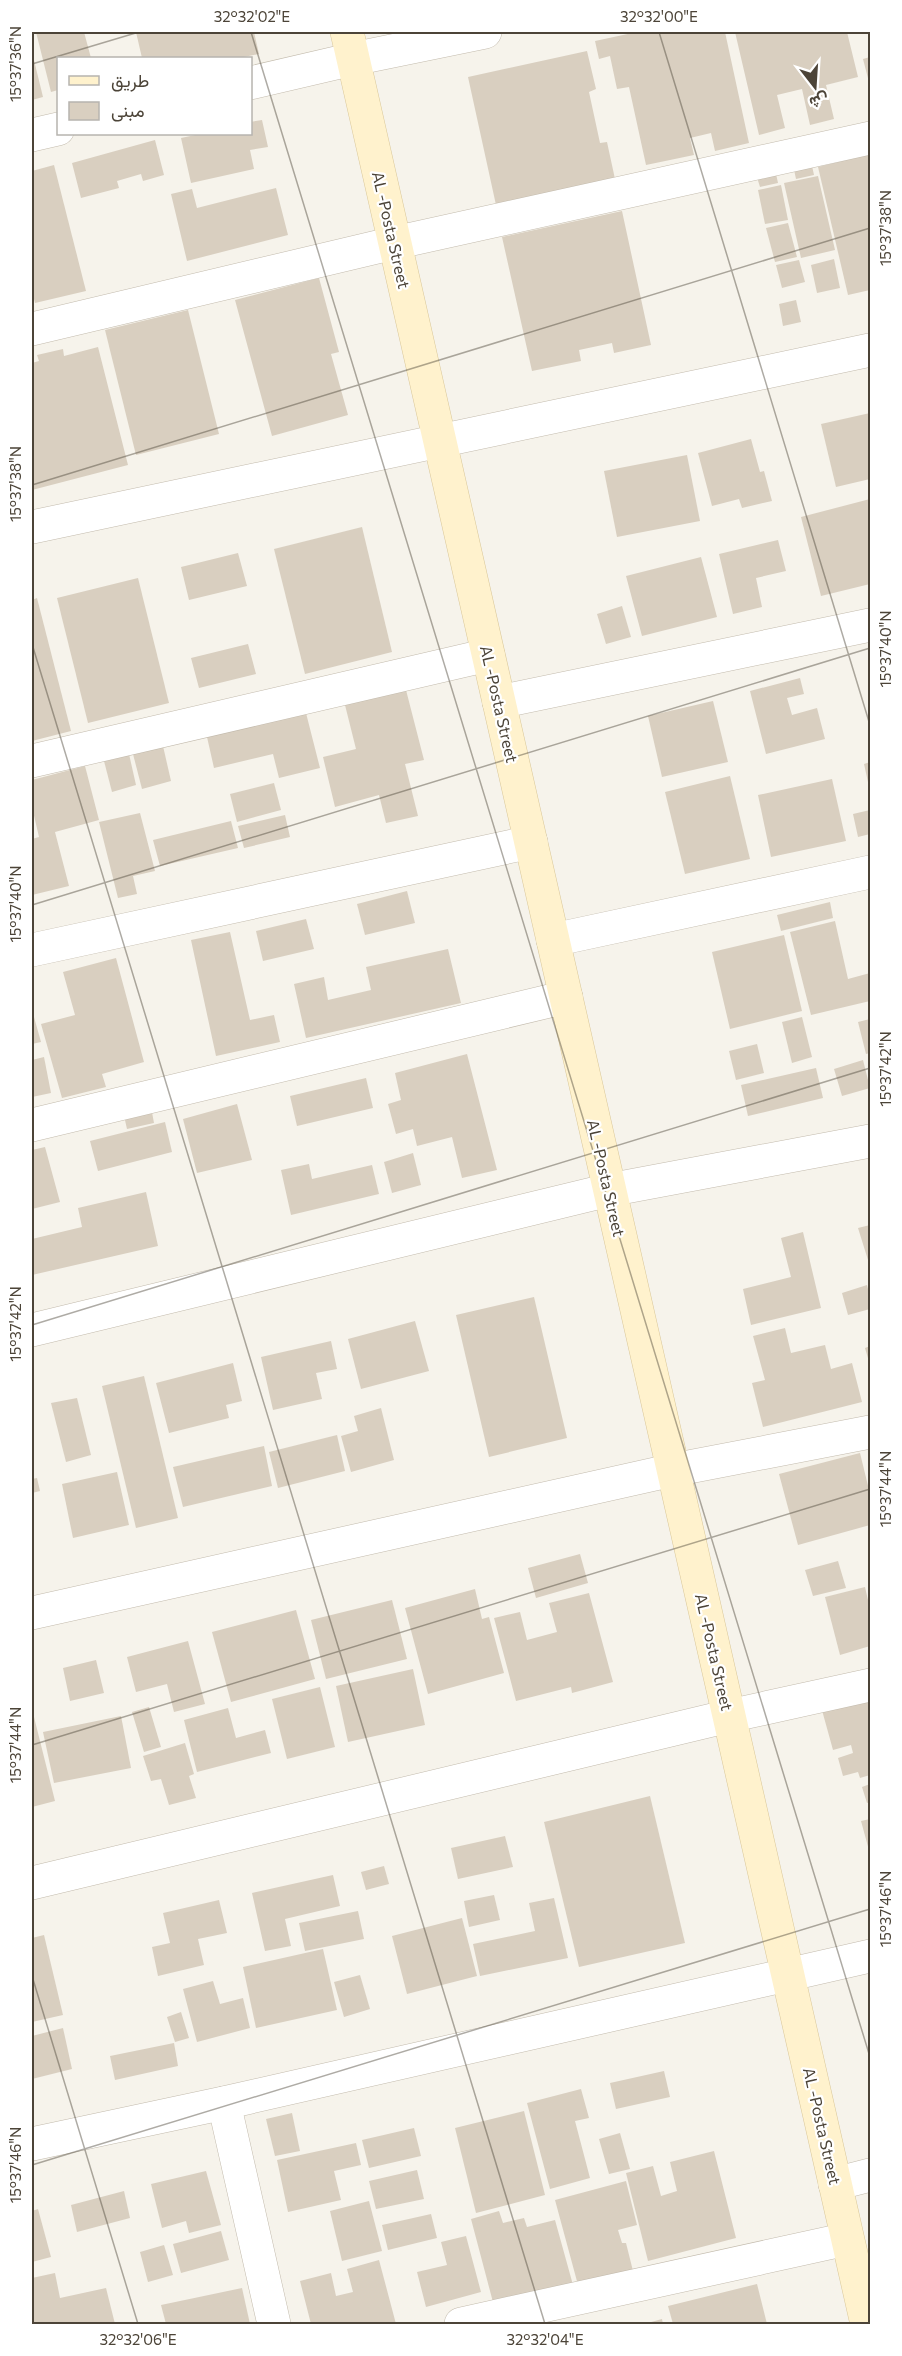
<svg xmlns="http://www.w3.org/2000/svg" width="902" height="2356" viewBox="0 0 902 2356" font-family="Commissioner,Vazirmatn,sans-serif">
	<style>
		.building { fill: #d9cfc0 }
		.lines { fill: none; stroke-linecap: round; stroke-linejoin: round }
		.street-casing { stroke: #c3bbad; stroke-width: 34 }
		.secondary-casing { stroke: #d9c799; stroke-width: 34 }
		.street { stroke: #fff; stroke-width: 33 }
		.secondary { stroke: #fff2cd; stroke-width: 33 }
		.ticks { fill: none; stroke: #4c4438; stroke-width: 1.5; stroke-opacity: 0.45 }
		.labels { text-anchor: middle; stroke-width: 4.5; stroke-linejoin: round; paint-order: stroke }
		.street-label { font-size: 16px; fill: #4c4438; stroke: #fff }
		.neatline { fill: none; stroke: #4c4438; stroke-width: 2 }
		.ticks-label { font-size: 15px; text-anchor: middle; fill: #4c4438 }
	</style>
	<rect width="100%" height="100%" fill="#f6f3eb"/>
	<g class="building">
		<polygon points="36,32 84,32 91,58 58,58 58,90 51,92"/>
		<polygon points="136,32 254,32 259,54 239,58 142,58"/>
		<polygon points="637,32 725,32 749,143 715,151 711,133 690,138 694,155 646,165 629,87 617,89 610,56 599,59 595,41"/>
		<polygon points="735,32 847,32 858,77 826,85 834,119 810,125 802,89 777,95 785,128 759,135"/>
		<polygon points="587,51 596,89 589,92 600,143 607,142 615,179 496,205 468,77"/>
		<polygon points="32,52 43,97 32,100"/>
		<polygon points="870,57 870,86 863,59"/>
		<polygon points="262,120 268,147 250,150 254,169 191,183 181,138 200,134 250,134 250,122"/>
		<polygon points="155,140 164,175 143,181 141,174 117,181 119,188 81,198 72,163"/>
		<polygon points="870,154 870,290 848,295 818,167"/>
		<polygon points="811,161 814,175 796,179 793,165"/>
		<polygon points="54,165 86,291 35,303 32,291 32,171"/>
		<polygon points="775,169 778,183 760,187 756,174"/>
		<polygon points="818,176 835,250 801,258 784,183"/>
		<polygon points="781,185 788,220 765,224 758,190"/>
		<polygon points="276,188 288,235 187,261 171,194 192,189 197,208"/>
		<polygon points="622,211 651,345 614,353 612,343 579,350 581,361 532,371 502,237"/>
		<polygon points="788,223 797,257 775,262 766,228"/>
		<polygon points="834,259 840,288 817,293 811,265"/>
		<polygon points="799,260 805,282 782,288 776,265"/>
		<polygon points="319,278 339,352 331,354 348,415 272,436 235,300"/>
		<polygon points="796,300 801,322 783,326 779,304"/>
		<polygon points="188,310 219,434 136,455 105,330"/>
		<polygon points="98,347 128,465 32,490 32,363 39,361 37,355 63,349 64,356"/>
		<polygon points="870,413 870,479 836,487 821,424"/>
		<polygon points="751,439 760,472 764,471 772,501 742,508 739,499 712,506 698,453"/>
		<polygon points="687,455 700,521 617,537 604,471"/>
		<polygon points="870,499 870,584 821,596 801,517"/>
		<polygon points="362,527 392,652 305,674 274,549"/>
		<polygon points="778,540 786,571 756,578 762,607 733,614 719,554"/>
		<polygon points="238,553 247,586 189,600 181,567"/>
		<polygon points="701,557 717,617 642,636 626,576"/>
		<polygon points="138,578 169,703 88,723 57,598"/>
		<polygon points="37,598 71,731 32,741 32,600"/>
		<polygon points="622,606 631,637 606,644 597,614"/>
		<polygon points="248,644 256,674 199,688 191,658"/>
		<polygon points="800,678 804,694 787,698 792,715 817,708 825,739 766,754 750,691"/>
		<polygon points="406,690 424,760 405,764 418,816 386,823 379,795 335,807 323,757 356,749 345,705"/>
		<polygon points="713,701 728,762 662,777 648,716"/>
		<polygon points="306,713 320,768 279,778 273,754 214,768 207,737"/>
		<polygon points="163,746 171,781 142,789 133,754"/>
		<polygon points="129,754 136,785 112,792 104,761"/>
		<polygon points="870,762 870,791 864,764"/>
		<polygon points="85,766 99,820 55,832 69,886 32,895 32,839 39,837 32,807 32,780"/>
		<polygon points="730,776 750,859 685,874 665,792"/>
		<polygon points="832,779 846,841 771,857 758,795"/>
		<polygon points="274,783 281,810 237,822 230,794"/>
		<polygon points="870,810 870,834 858,837 853,814"/>
		<polygon points="140,813 155,871 133,876 137,894 118,898 99,822"/>
		<polygon points="285,815 290,837 244,848 238,826"/>
		<polygon points="231,821 238,848 160,866 153,840"/>
		<polygon points="407,891 415,923 365,935 357,904"/>
		<polygon points="830,902 833,918 781,931 777,915"/>
		<polygon points="306,919 314,949 263,961 256,931"/>
		<polygon points="835,921 848,979 870,973 870,1001 811,1015 790,932"/>
		<polygon points="230,932 250,1020 274,1015 280,1042 216,1056 191,940"/>
		<polygon points="784,935 802,1011 730,1029 712,952"/>
		<polygon points="448,949 461,1003 306,1038 294,984 324,977 328,1000 371,990 366,967"/>
		<polygon points="116,958 144,1062 102,1074 106,1087 62,1098 41,1024 75,1015 63,972"/>
		<polygon points="32,1010 41,1042 32,1044"/>
		<polygon points="802,1017 812,1057 792,1063 782,1022"/>
		<polygon points="870,1019 870,1053 866,1054 858,1022"/>
		<polygon points="757,1044 764,1073 736,1080 729,1051"/>
		<polygon points="467,1054 497,1170 462,1178 452,1137 417,1146 413,1129 396,1134 388,1104 401,1100 395,1073"/>
		<polygon points="44,1057 51,1093 32,1097 32,1060"/>
		<polygon points="863,1060 870,1088 842,1096 834,1069"/>
		<polygon points="816,1068 823,1098 748,1116 741,1085"/>
		<polygon points="366,1078 373,1108 297,1126 290,1096"/>
		<polygon points="150,1102 154,1123 127,1129 122,1107"/>
		<polygon points="237,1104 252,1160 197,1173 183,1119"/>
		<polygon points="165,1122 172,1152 98,1171 90,1141"/>
		<polygon points="45,1147 60,1202 32,1209 32,1150"/>
		<polygon points="413,1153 421,1185 392,1193 384,1162"/>
		<polygon points="309,1164 312,1179 372,1165 379,1194 291,1215 281,1170"/>
		<polygon points="146,1192 158,1246 32,1275 32,1239 82,1227 78,1208"/>
		<polygon points="870,1225 870,1259 868,1260 858,1228"/>
		<polygon points="803,1232 821,1308 751,1325 743,1289 791,1277 781,1238"/>
		<polygon points="867,1285 870,1297 870,1309 848,1315 842,1293"/>
		<polygon points="534,1297 567,1438 489,1457 456,1315"/>
		<polygon points="415,1321 429,1371 361,1389 348,1339"/>
		<polygon points="785,1328 791,1353 825,1345 831,1369 852,1363 862,1402 763,1427 752,1383 765,1380 753,1336"/>
		<polygon points="331,1341 337,1369 316,1373 322,1399 273,1410 261,1357"/>
		<polygon points="870,1346 870,1365 865,1348"/>
		<polygon points="233,1363 242,1401 226,1405 229,1418 169,1433 156,1383"/>
		<polygon points="144,1376 178,1518 136,1528 102,1386"/>
		<polygon points="77,1398 91,1455 66,1462 51,1403"/>
		<polygon points="381,1408 394,1460 351,1472 341,1436 358,1431 354,1416"/>
		<polygon points="337,1435 345,1471 278,1488 269,1452"/>
		<polygon points="264,1446 272,1486 183,1507 173,1467"/>
		<polygon points="860,1453 870,1494 870,1525 798,1545 779,1474"/>
		<polygon points="117,1472 129,1525 73,1538 62,1484"/>
		<polygon points="37,1478 40,1491 32,1493 32,1479"/>
		<polygon points="580,1554 588,1583 536,1598 528,1568"/>
		<polygon points="838,1561 846,1588 813,1596 805,1570"/>
		<polygon points="865,1587 870,1609 870,1646 840,1655 825,1597"/>
		<polygon points="475,1589 482,1619 489,1617 504,1673 428,1694 405,1608"/>
		<polygon points="589,1593 613,1682 572,1693 571,1687 516,1701 494,1618 520,1612 527,1640 557,1632 549,1603"/>
		<polygon points="392,1600 407,1659 326,1679 311,1620"/>
		<polygon points="296,1610 315,1679 231,1702 212,1632"/>
		<polygon points="188,1641 205,1704 174,1712 167,1684 136,1692 127,1657"/>
		<polygon points="96,1660 104,1693 70,1701 63,1668"/>
		<polygon points="413,1669 425,1725 348,1742 336,1686"/>
		<polygon points="320,1687 335,1747 287,1759 272,1699"/>
		<polygon points="870,1689 870,1775 860,1778 858,1772 843,1776 838,1758 853,1753 851,1745 833,1750 820,1703"/>
		<polygon points="149,1707 161,1747 144,1752 132,1712"/>
		<polygon points="228,1708 236,1738 265,1730 271,1753 197,1772 184,1720"/>
		<polygon points="32,1709 55,1801 32,1807"/>
		<polygon points="121,1716 131,1768 54,1783 43,1732"/>
		<polygon points="185,1743 194,1774 189,1776 196,1798 169,1805 161,1779 151,1781 143,1756"/>
		<polygon points="870,1784 870,1802 867,1803 862,1787"/>
		<polygon points="650,1796 685,1943 579,1967 544,1822"/>
		<polygon points="870,1819 870,1854 861,1821"/>
		<polygon points="505,1836 513,1867 458,1879 451,1848"/>
		<polygon points="384,1866 389,1884 366,1890 361,1872"/>
		<polygon points="333,1875 340,1906 285,1919 291,1946 265,1951 252,1893"/>
		<polygon points="494,1895 500,1920 469,1927 464,1901"/>
		<polygon points="554,1898 568,1958 480,1976 473,1944 535,1931 529,1903"/>
		<polygon points="219,1900 227,1933 198,1939 204,1965 158,1976 152,1947 170,1943 163,1913"/>
		<polygon points="358,1911 364,1939 305,1951 299,1923"/>
		<polygon points="462,1918 477,1976 407,1994 392,1936"/>
		<polygon points="44,1935 63,2015 32,2022 32,1938"/>
		<polygon points="323,1949 337,2010 256,2028 243,1967"/>
		<polygon points="360,1975 370,2009 344,2017 334,1982"/>
		<polygon points="213,1981 220,2004 243,1998 250,2028 197,2042 183,1989"/>
		<polygon points="181,2012 189,2038 175,2042 167,2017"/>
		<polygon points="63,2028 72,2069 32,2079 32,2036"/>
		<polygon points="174,2043 178,2066 115,2080 110,2056"/>
		<polygon points="664,2071 670,2097 616,2109 610,2083"/>
		<polygon points="581,2089 589,2118 575,2121 590,2178 550,2189 527,2103"/>
		<polygon points="524,2111 545,2195 476,2213 455,2128"/>
		<polygon points="292,2113 300,2151 275,2156 266,2119"/>
		<polygon points="414,2128 421,2156 369,2168 362,2140"/>
		<polygon points="620,2133 630,2169 609,2174 599,2139"/>
		<polygon points="356,2143 361,2165 334,2171 341,2200 288,2212 277,2160"/>
		<polygon points="714,2151 736,2238 648,2261 626,2173 653,2166 661,2196 677,2191 670,2162"/>
		<polygon points="417,2170 424,2199 376,2209 369,2181"/>
		<polygon points="206,2171 221,2225 189,2233 186,2221 162,2228 151,2184"/>
		<polygon points="626,2181 637,2225 618,2230 622,2243 626,2243 633,2271 578,2285 555,2200"/>
		<polygon points="124,2191 130,2218 77,2232 71,2205"/>
		<polygon points="369,2201 382,2251 342,2261 330,2211"/>
		<polygon points="38,2209 51,2257 32,2262 32,2211"/>
		<polygon points="499,2211 503,2223 524,2218 527,2227 555,2220 573,2285 494,2306 471,2219"/>
		<polygon points="431,2214 437,2238 388,2250 382,2225"/>
		<polygon points="221,2231 229,2260 181,2273 173,2244"/>
		<polygon points="466,2236 481,2292 426,2307 417,2272 447,2265 441,2242"/>
		<polygon points="164,2245 173,2275 148,2282 140,2252"/>
		<polygon points="379,2260 396,2324 311,2324 300,2281 331,2273 336,2296 353,2292 347,2269"/>
		<polygon points="55,2273 60,2298 106,2288 115,2324 32,2324 32,2278"/>
		<polygon points="757,2284 767,2324 673,2324 668,2306"/>
		<polygon points="242,2288 250,2324 166,2324 161,2305"/>
		<polygon points="662,2319 663,2324 644,2324"/>
	</g>
	<g class="lines">
		<defs>
			<g id="street">
				<polyline points="250,83 353,59 485,32"/>
				<polyline points="32,135 58,129"/>
				<polyline points="32,329 394,243 870,138"/>
				<polyline points="32,527 870,350"/>
				<polyline points="499,702 870,625"/>
				<polyline points="32,761 488,655"/>
				<polyline points="553,940 870,872"/>
				<polyline points="32,950 531,842"/>
				<polyline points="32,1125 566,997"/>
				<polyline points="32,1330 609,1190 870,1141"/>
				<polyline points="32,1613 673,1470 870,1432"/>
				<polyline points="32,1883 729,1716 870,1685"/>
				<polyline points="224,2103 274,2324"/>
				<polyline points="32,2144 224,2103 870,1956"/>
				<polyline points="835,2184 870,2175"/>
				<polyline points="461,2324 847,2239"/>
			</g>
			<polyline id="secondary" points="347,32 867,2324"/>
		</defs>
		<use href="#street" class="street-casing"/>
		<use href="#secondary" class="secondary-casing"/>
		<use href="#street" class="street"/>
		<use href="#secondary" class="secondary"/>
	</g>
	<path class="ticks" d="M251,32L870,2057M659,32L870,725M32,64L139,32M32,485L870,228M32,644L545,2324M32,905L870,648M32,1325L870,1068M32,1745L870,1489M32,1976L138,2324M32,2165L870,1909"/>
	<g class="labels">
		<g class="street-label">
			<text transform="translate(391 230) rotate(77)" y="6">AL -Posta Street</text>
			<text transform="translate(499 704) rotate(77)" y="6">AL -Posta Street</text>
			<text transform="translate(606 1178) rotate(77)" y="6">AL -Posta Street</text>
			<text transform="translate(714 1652) rotate(77)" y="6">AL -Posta Street</text>
			<text transform="translate(822 2126) rotate(77)" y="6">AL -Posta Street</text>
		</g>
	</g>
	<rect width="902" height="2356" fill="none" stroke="#ffffff" stroke-width="66"/>
	<rect x="57" y="57" width="195" height="78" fill="#ffffff" stroke="#b7b4af" stroke-width="1.5"/>
	<rect x="69" y="76" width="30" height="9" fill="#fff2cd" stroke="#b7b4af" stroke-width="1.5"/>
	<text x="111" y="87" font-size="18" fill="#4c4438">طريق</text>
	<rect x="69" y="102" width="30" height="18" fill="#d9cfc0" stroke="#b7b4af" stroke-width="1.5"/>
	<text x="111" y="117" font-size="18" fill="#4c4438">مبنى</text>
	<g transform="translate(815 87) rotate(163)" stroke="#ffffff" stroke-width="4.5" paint-order="stroke">
	<path d="M0-4.5L10 22L0 15L-10 22Z" fill="#4c4438"/>
	<text y="-9" font-size="16" font-weight="bold" text-anchor="middle" fill="#4c4438">ش</text>
	</g>
	<rect x="33" y="33" width="836" height="2290" class="neatline"/>
	<g class="ticks-label">
		<text x="252" y="22">32°32'02"E</text>
		<text x="659" y="22">32°32'00"E</text>
		<text transform="translate(16 64) rotate(-90)" y="5">15°37'36"N</text>
		<text transform="translate(886 228) rotate(-90)" y="5">15°37'38"N</text>
		<text transform="translate(16 484) rotate(-90)" y="5">15°37'38"N</text>
		<text transform="translate(886 649) rotate(-90)" y="5">15°37'40"N</text>
		<text transform="translate(16 904) rotate(-90)" y="5">15°37'40"N</text>
		<text transform="translate(886 1069) rotate(-90)" y="5">15°37'42"N</text>
		<text transform="translate(16 1324) rotate(-90)" y="5">15°37'42"N</text>
		<text transform="translate(886 1489) rotate(-90)" y="5">15°37'44"N</text>
		<text transform="translate(16 1745) rotate(-90)" y="5">15°37'44"N</text>
		<text transform="translate(886 1909) rotate(-90)" y="5">15°37'46"N</text>
		<text transform="translate(16 2165) rotate(-90)" y="5">15°37'46"N</text>
		<text x="138" y="2345">32°32'06"E</text>
		<text x="545" y="2345">32°32'04"E</text>
	</g>
</svg>
